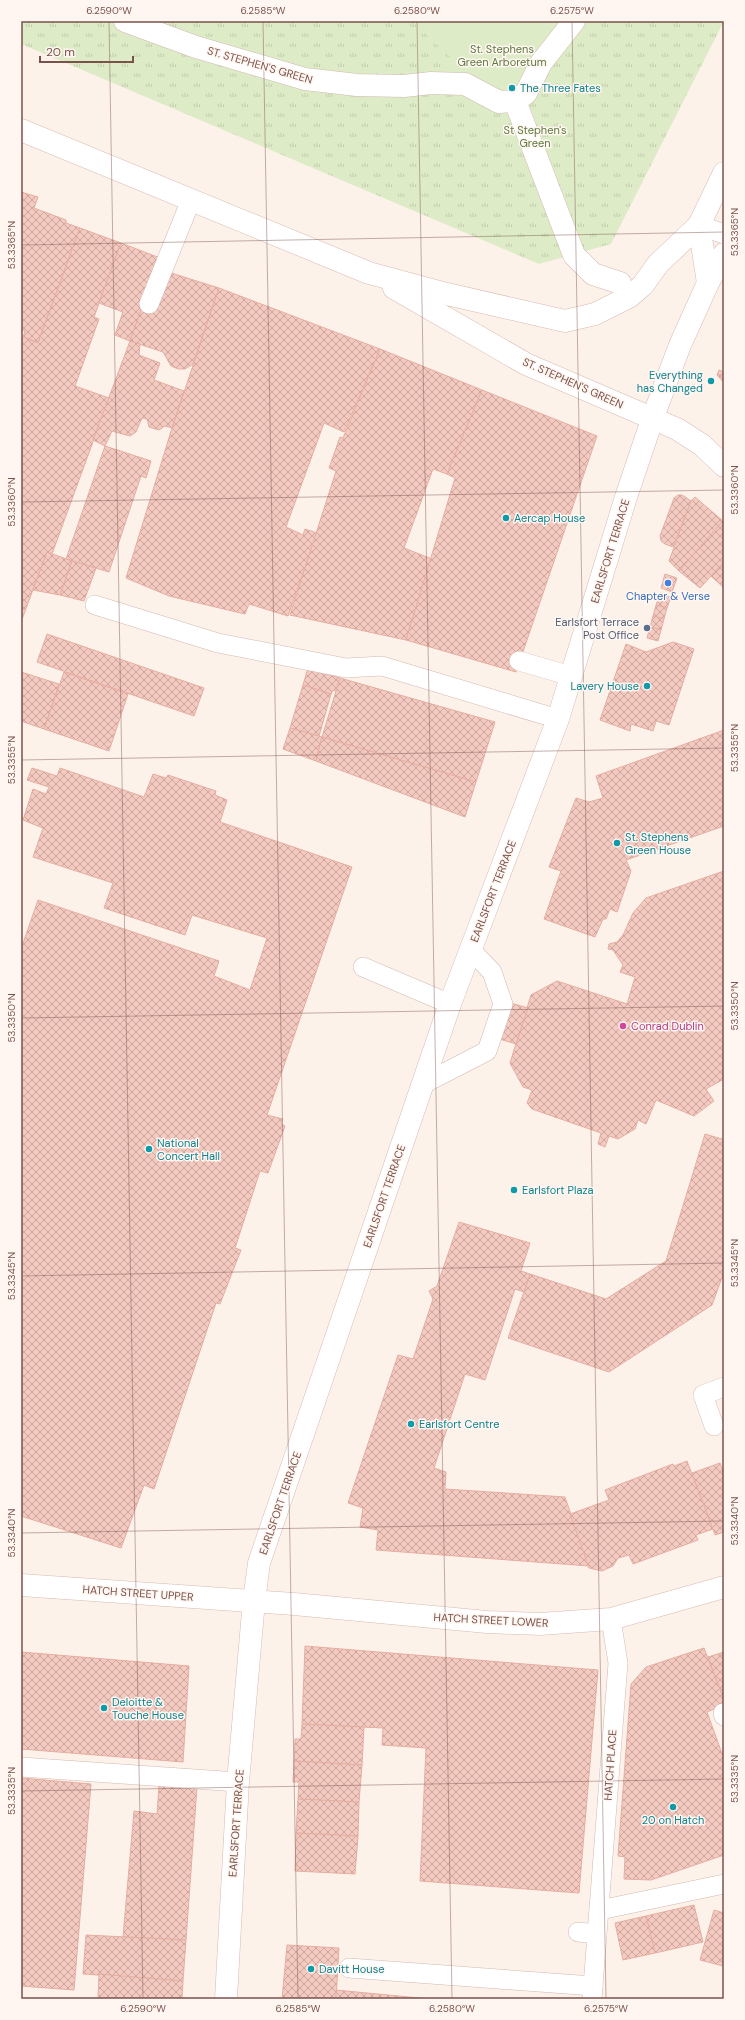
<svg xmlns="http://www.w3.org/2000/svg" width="745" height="2020" viewBox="0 0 745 2020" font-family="'DM Sans',sans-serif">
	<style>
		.park { fill: url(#park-tufts) }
		.garden { fill: #ddecc7 }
		.building { fill: url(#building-cross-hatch); stroke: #e7ada0 }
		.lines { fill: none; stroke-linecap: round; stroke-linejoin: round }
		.lane-casing { stroke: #d3b9b1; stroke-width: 20 }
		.street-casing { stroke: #d3b9b1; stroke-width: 23 }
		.secondary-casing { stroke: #d8bab1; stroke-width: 23 }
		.lane { stroke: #fff; stroke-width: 19 }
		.street { stroke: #fff; stroke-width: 22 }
		.secondary { stroke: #fff; stroke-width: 22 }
		.ticks { fill: none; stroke: #79524b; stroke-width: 1; stroke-opacity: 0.45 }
		.culture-dot { fill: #0f9aa8; stroke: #fff6f1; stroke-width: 1.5 }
		.shop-dot { fill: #3f7fe0; stroke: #fff6f1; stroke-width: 1.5 }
		.service-dot { fill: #5c6f8a; stroke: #fff6f1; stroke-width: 1.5 }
		.hotel-dot { fill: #d1479c; stroke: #fff6f1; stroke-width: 1.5 }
		.labels { text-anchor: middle; stroke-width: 3; stroke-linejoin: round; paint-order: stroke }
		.park-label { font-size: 11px; fill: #5d7a40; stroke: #fff6f1 }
		.street-label { font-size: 11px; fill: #79524b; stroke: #fff6f1 }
		.culture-label { font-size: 11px; fill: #0d838f; stroke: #fff6f1; text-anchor: start }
		.shop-label { font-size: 11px; fill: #366cbe; stroke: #fff6f1 }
		.service-label { font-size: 11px; fill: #4e5e75; stroke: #fff6f1; text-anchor: end }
		.hotel-label { font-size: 11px; fill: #b23c85; stroke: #fff6f1; text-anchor: start }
		.neatline { fill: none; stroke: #79524b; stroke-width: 1.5 }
		.ticks-label { font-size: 10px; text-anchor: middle; fill: #79524b }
	</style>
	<defs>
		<pattern id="park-tufts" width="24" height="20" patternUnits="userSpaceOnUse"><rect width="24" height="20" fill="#ddecc7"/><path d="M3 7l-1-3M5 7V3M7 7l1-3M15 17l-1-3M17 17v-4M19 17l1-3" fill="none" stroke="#c1ccac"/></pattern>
		<pattern id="building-cross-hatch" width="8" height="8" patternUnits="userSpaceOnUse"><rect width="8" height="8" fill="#f4cac0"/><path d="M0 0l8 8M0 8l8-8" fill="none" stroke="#caa79e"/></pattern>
	</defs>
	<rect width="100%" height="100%" fill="#fdf2ea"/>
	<polygon class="park" points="21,21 724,21 611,244 539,264 21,44"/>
	<polygon class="garden" points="412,21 572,21 523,87 500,98 450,57"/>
	<g class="building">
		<polygon points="21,192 38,197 34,208 66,220 66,223 80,228 38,342 23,337 25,331 21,330"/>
		<polygon points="80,228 121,243 94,317 99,319 75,386 109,398 52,554 47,552 21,622 21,344 23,337 38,343"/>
		<polygon points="121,243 160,258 130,341 115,335 123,312 99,303"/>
		<polygon points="168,272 219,288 193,364 185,369 178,369 171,366 163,352 130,341 142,307 155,311"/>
		<polygon points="219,288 380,349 344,432 324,423 286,527 303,535 305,529 317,533 288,616 249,604 245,614 228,610 169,596 126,578 172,428"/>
		<polygon points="130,341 140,344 139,355 160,363 154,380 184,391 172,428 165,426 159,430 149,427 147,419 142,418 136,432 130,436 112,431 105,446 93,440"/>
		<polygon points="380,349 482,390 447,474 433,469 404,548 432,559 406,640 290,615 336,471 329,468 340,437 343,438"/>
		<polygon points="719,370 724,372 724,383 717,375"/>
		<polygon points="482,390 597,436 516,672 406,640 455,478 447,474"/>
		<polygon points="105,446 151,461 146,478 141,476 109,572 66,559"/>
		<polygon points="678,495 682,495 691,501 673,547 665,544 661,541 660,536 674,498"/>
		<polygon points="695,497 723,521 679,571 669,561 691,501"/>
		<polygon points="723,521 724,562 700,588 679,571"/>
		<polygon points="47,552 72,561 60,595 33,590"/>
		<polygon points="72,561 96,568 84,601 60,595"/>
		<polygon points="724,562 724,588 711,576"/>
		<polygon points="665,574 677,578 672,592 661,588"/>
		<polygon points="660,593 671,597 667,608 656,605"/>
		<polygon points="656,605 667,608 664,619 653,616"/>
		<polygon points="653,616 664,619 661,630 650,627"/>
		<polygon points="650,627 661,630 658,641 647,638"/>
		<polygon points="47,634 204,688 194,716 37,662"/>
		<polygon points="673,642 694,649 669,725 656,721 653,731 631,724 630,731 600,720 626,644 646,652"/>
		<polygon points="308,668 340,678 336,691 333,690 331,694 303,685"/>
		<polygon points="21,672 59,684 44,729 21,721"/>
		<polygon points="64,672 128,694 109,751 44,729"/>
		<polygon points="340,678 495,722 476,782 322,737"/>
		<polygon points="303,685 331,694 319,736 290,728"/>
		<polygon points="290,728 322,737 316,761 283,749"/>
		<polygon points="724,730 724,826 626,860 631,871 617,912 610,909 606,919 603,919 595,937 544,919 561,871 549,867 576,798 589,802 603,798 596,776"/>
		<polygon points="322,737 476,782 465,817 316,761"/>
		<polygon points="32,768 57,776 60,768 144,797 153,774 166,778 168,775 216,791 215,795 227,800 220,822 352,867 267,1115 283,1119 281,1124 285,1126 268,1173 260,1171 235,1248 241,1250 220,1304 216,1303 154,1489 144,1485 121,1548 21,1516 21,949 38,900 219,961 214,976 250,990 267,938 192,915 185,935 104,908 113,883 33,857 43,828 23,820 33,789 46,794 49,787 27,780"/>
		<polygon points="724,871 724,1079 706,1089 714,1101 694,1116 656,1100 646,1124 638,1120 635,1129 618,1139 609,1136 605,1147 598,1144 601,1133 532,1109 527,1103 532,1090 523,1087 510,1063 531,995 557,981 627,1004 635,977 620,972 623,965 613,950 608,949 609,944 617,942 623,935 633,913 646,898"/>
		<polygon points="497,999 528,1008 516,1044 486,1035"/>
		<polygon points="705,1134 722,1139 724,1137 724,1272 712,1305 609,1372 508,1338 530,1274 606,1299 666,1261"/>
		<polygon points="459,1222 530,1243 521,1271 530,1274 524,1292 515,1289 485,1380 465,1374 434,1468 446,1472 445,1489 565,1497 589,1566 376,1550 378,1530 360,1527 363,1508 348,1503 398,1355 413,1359 433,1299 429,1291 437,1286"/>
		<polygon points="687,1461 713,1529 696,1535 698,1540 633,1564 629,1555 618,1558 613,1566 602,1571 589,1568 570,1514 609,1500 605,1490 673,1464 674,1466"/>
		<polygon points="720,1463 724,1474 724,1532 715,1535 692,1473"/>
		<polygon points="305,1646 598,1670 579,1893 420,1881 426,1748 382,1745 383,1728 302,1724"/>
		<polygon points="704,1648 724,1700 724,1705 707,1712 724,1759 724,1855 651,1880 624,1879 625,1857 618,1856 631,1684 646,1667"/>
		<polygon points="21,1652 189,1666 183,1762 21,1749"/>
		<polygon points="724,1652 724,1700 708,1657"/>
		<polygon points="302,1724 364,1727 362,1765 294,1761 295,1739 301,1739"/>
		<polygon points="294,1761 362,1765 359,1802 298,1799 299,1782 293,1782"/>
		<polygon points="21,1778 91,1784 74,1990 21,1986"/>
		<polygon points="159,1786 197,1787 186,1940 123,1937 134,1811 157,1814"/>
		<polygon points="298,1799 359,1802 358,1836 296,1833"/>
		<polygon points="296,1833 358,1836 355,1874 295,1871"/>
		<polygon points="694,1905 703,1942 655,1953 646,1916"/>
		<polygon points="714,1910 724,1913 723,1966 700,1960"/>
		<polygon points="646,1916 655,1953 623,1960 615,1923"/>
		<polygon points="86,1935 186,1940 183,1981 83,1974"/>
		<polygon points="287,1945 339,1948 336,1999 282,1999"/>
		<polygon points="99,1974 183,1981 182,1999 98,1999"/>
		<polygon points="336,1990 430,1999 336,1999"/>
	</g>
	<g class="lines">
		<defs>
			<g id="lane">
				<polyline points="699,225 724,234"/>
				<polyline points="149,304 191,200"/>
				<polyline points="95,605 218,643 346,668 382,666 558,719"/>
				<polyline points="519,661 571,676"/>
				<polyline points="363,967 450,1004"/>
				<polyline points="423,1084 487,1051 503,1004 492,972 471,950"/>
				<polyline points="714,1426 703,1395 724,1387"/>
				<polyline points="723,1713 724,1716"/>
				<polyline points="21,1767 238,1782"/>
				<polyline points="600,1910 724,1884"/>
				<polyline points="578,1932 597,1934"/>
				<polyline points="349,1968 593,1986"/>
				<polyline points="592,1999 618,1663 611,1619"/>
			</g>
			<g id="street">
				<polyline points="125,21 196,47 305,79 357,85 404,86 431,83 465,84 499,102 515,101 526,93 541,63 574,21"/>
				<polyline points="515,101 574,255 593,274 620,283"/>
				<polyline points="708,283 724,254"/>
			</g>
			<g id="secondary">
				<polyline points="21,130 369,273 447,294 565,321 595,314 629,297 643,285 658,264 699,225 724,173"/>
				<polyline points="394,288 526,364 677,429 702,445 724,466"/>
				<polyline points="21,1585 294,1604 487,1622 540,1624 611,1619 724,1587"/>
				<polyline points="226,1999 238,1782 254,1601 259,1563 450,1004 558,719 626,497 653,417 680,345 708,283 699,225"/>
			</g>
		</defs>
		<use href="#lane" class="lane-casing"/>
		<use href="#street" class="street-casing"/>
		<use href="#secondary" class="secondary-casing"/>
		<use href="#lane" class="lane"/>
		<use href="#street" class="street"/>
		<use href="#secondary" class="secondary"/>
	</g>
	<path class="ticks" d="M109,21L143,1999M263,21L298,1999M417,21L452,1999M572,21L606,1999M21,245L724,232M21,502L724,490M21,760L724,748M21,1018L724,1006M21,1276L724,1263M21,1533L724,1521M21,1791L724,1779"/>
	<g class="culture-dot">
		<circle cx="512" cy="88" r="4"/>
		<circle cx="711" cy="381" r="4"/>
		<circle cx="506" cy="518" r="4"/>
		<circle cx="647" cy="686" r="4"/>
		<circle cx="617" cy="843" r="4"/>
		<circle cx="149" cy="1149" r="4"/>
		<circle cx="514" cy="1190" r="4"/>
		<circle cx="411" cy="1424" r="4"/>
		<circle cx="104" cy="1708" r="4"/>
		<circle cx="673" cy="1807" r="4"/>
		<circle cx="311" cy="1969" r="4"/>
	</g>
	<circle class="shop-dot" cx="668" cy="583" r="4"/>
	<circle class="service-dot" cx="647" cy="628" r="4"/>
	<circle class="hotel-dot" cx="623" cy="1026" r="4"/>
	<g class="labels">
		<g class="park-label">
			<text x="502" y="53">St. Stephens<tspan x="502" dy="13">Green Arboretum</tspan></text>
			<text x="535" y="134">St Stephen's<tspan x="535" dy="13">Green</tspan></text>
		</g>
		<g class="street-label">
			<text transform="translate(260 65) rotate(16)" y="4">ST. STEPHEN'S GREEN</text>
			<text transform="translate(573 383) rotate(24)" y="4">ST. STEPHEN'S GREEN</text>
			<text transform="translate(610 551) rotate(-73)" y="4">EARLSFORT TERRACE</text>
			<text transform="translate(493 891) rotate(-69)" y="4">EARLSFORT TERRACE</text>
			<text transform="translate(384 1196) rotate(-71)" y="4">EARLSFORT TERRACE</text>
			<text transform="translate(280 1503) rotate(-71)" y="4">EARLSFORT TERRACE</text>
			<text transform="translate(138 1593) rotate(4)" y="4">HATCH STREET UPPER</text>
			<text transform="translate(491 1620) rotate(3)" y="4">HATCH STREET LOWER</text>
			<text transform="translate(610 1765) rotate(-86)" y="4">HATCH PLACE</text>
			<text transform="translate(236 1823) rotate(-86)" y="4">EARLSFORT TERRACE</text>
		</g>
		<g class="culture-label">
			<text x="520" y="92">The Three Fates</text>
			<text x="703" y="379" text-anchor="end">Everything<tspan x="703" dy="13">has Changed</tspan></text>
			<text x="514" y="522">Aercap House</text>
			<text x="639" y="690" text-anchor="end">Lavery House</text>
			<text x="625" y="841">St. Stephens<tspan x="625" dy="13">Green House</tspan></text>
			<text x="157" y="1147">National<tspan x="157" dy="13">Concert Hall</tspan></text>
			<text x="522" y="1194">Earlsfort Plaza</text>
			<text x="419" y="1428">Earlsfort Centre</text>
			<text x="112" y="1706">Deloitte &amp;<tspan x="112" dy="13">Touche House</tspan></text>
			<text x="673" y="1824" text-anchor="middle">20 on Hatch</text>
			<text x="319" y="1973">Davitt House</text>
		</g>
		<g class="shop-label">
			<text x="668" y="600">Chapter &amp; Verse</text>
		</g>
		<g class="service-label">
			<text x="639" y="626">Earlsfort Terrace<tspan x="639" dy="13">Post Office</tspan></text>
		</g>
		<g class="hotel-label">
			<text x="631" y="1030">Conrad Dublin</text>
		</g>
	</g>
	<rect width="745" height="2020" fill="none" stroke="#fff6f1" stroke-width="44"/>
	<path d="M40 56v6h93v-6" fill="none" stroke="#79524b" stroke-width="2"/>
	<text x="46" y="56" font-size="12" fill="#79524b" stroke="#fff6f1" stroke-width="3" paint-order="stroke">20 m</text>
	<rect x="22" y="22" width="701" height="1976" class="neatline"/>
	<g class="ticks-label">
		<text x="109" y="14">6.2590°W</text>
		<text x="263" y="14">6.2585°W</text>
		<text x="417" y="14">6.2580°W</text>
		<text x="572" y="14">6.2575°W</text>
		<text transform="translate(734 232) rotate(-90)" y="4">53.3365°N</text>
		<text transform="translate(11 245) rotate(-90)" y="4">53.3365°N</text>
		<text transform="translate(734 490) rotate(-90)" y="4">53.3360°N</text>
		<text transform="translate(11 502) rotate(-90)" y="4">53.3360°N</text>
		<text transform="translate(734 748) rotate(-90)" y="4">53.3355°N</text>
		<text transform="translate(11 760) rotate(-90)" y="4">53.3355°N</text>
		<text transform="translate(734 1006) rotate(-90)" y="4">53.3350°N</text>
		<text transform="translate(11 1018) rotate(-90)" y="4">53.3350°N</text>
		<text transform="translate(734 1263) rotate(-90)" y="4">53.3345°N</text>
		<text transform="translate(11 1276) rotate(-90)" y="4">53.3345°N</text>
		<text transform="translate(734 1521) rotate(-90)" y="4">53.3340°N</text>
		<text transform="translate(11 1533) rotate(-90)" y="4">53.3340°N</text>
		<text transform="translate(734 1779) rotate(-90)" y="4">53.3335°N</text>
		<text transform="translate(11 1791) rotate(-90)" y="4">53.3335°N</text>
		<text x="143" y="2012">6.2590°W</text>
		<text x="298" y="2012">6.2585°W</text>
		<text x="452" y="2012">6.2580°W</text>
		<text x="606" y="2012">6.2575°W</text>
	</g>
</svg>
